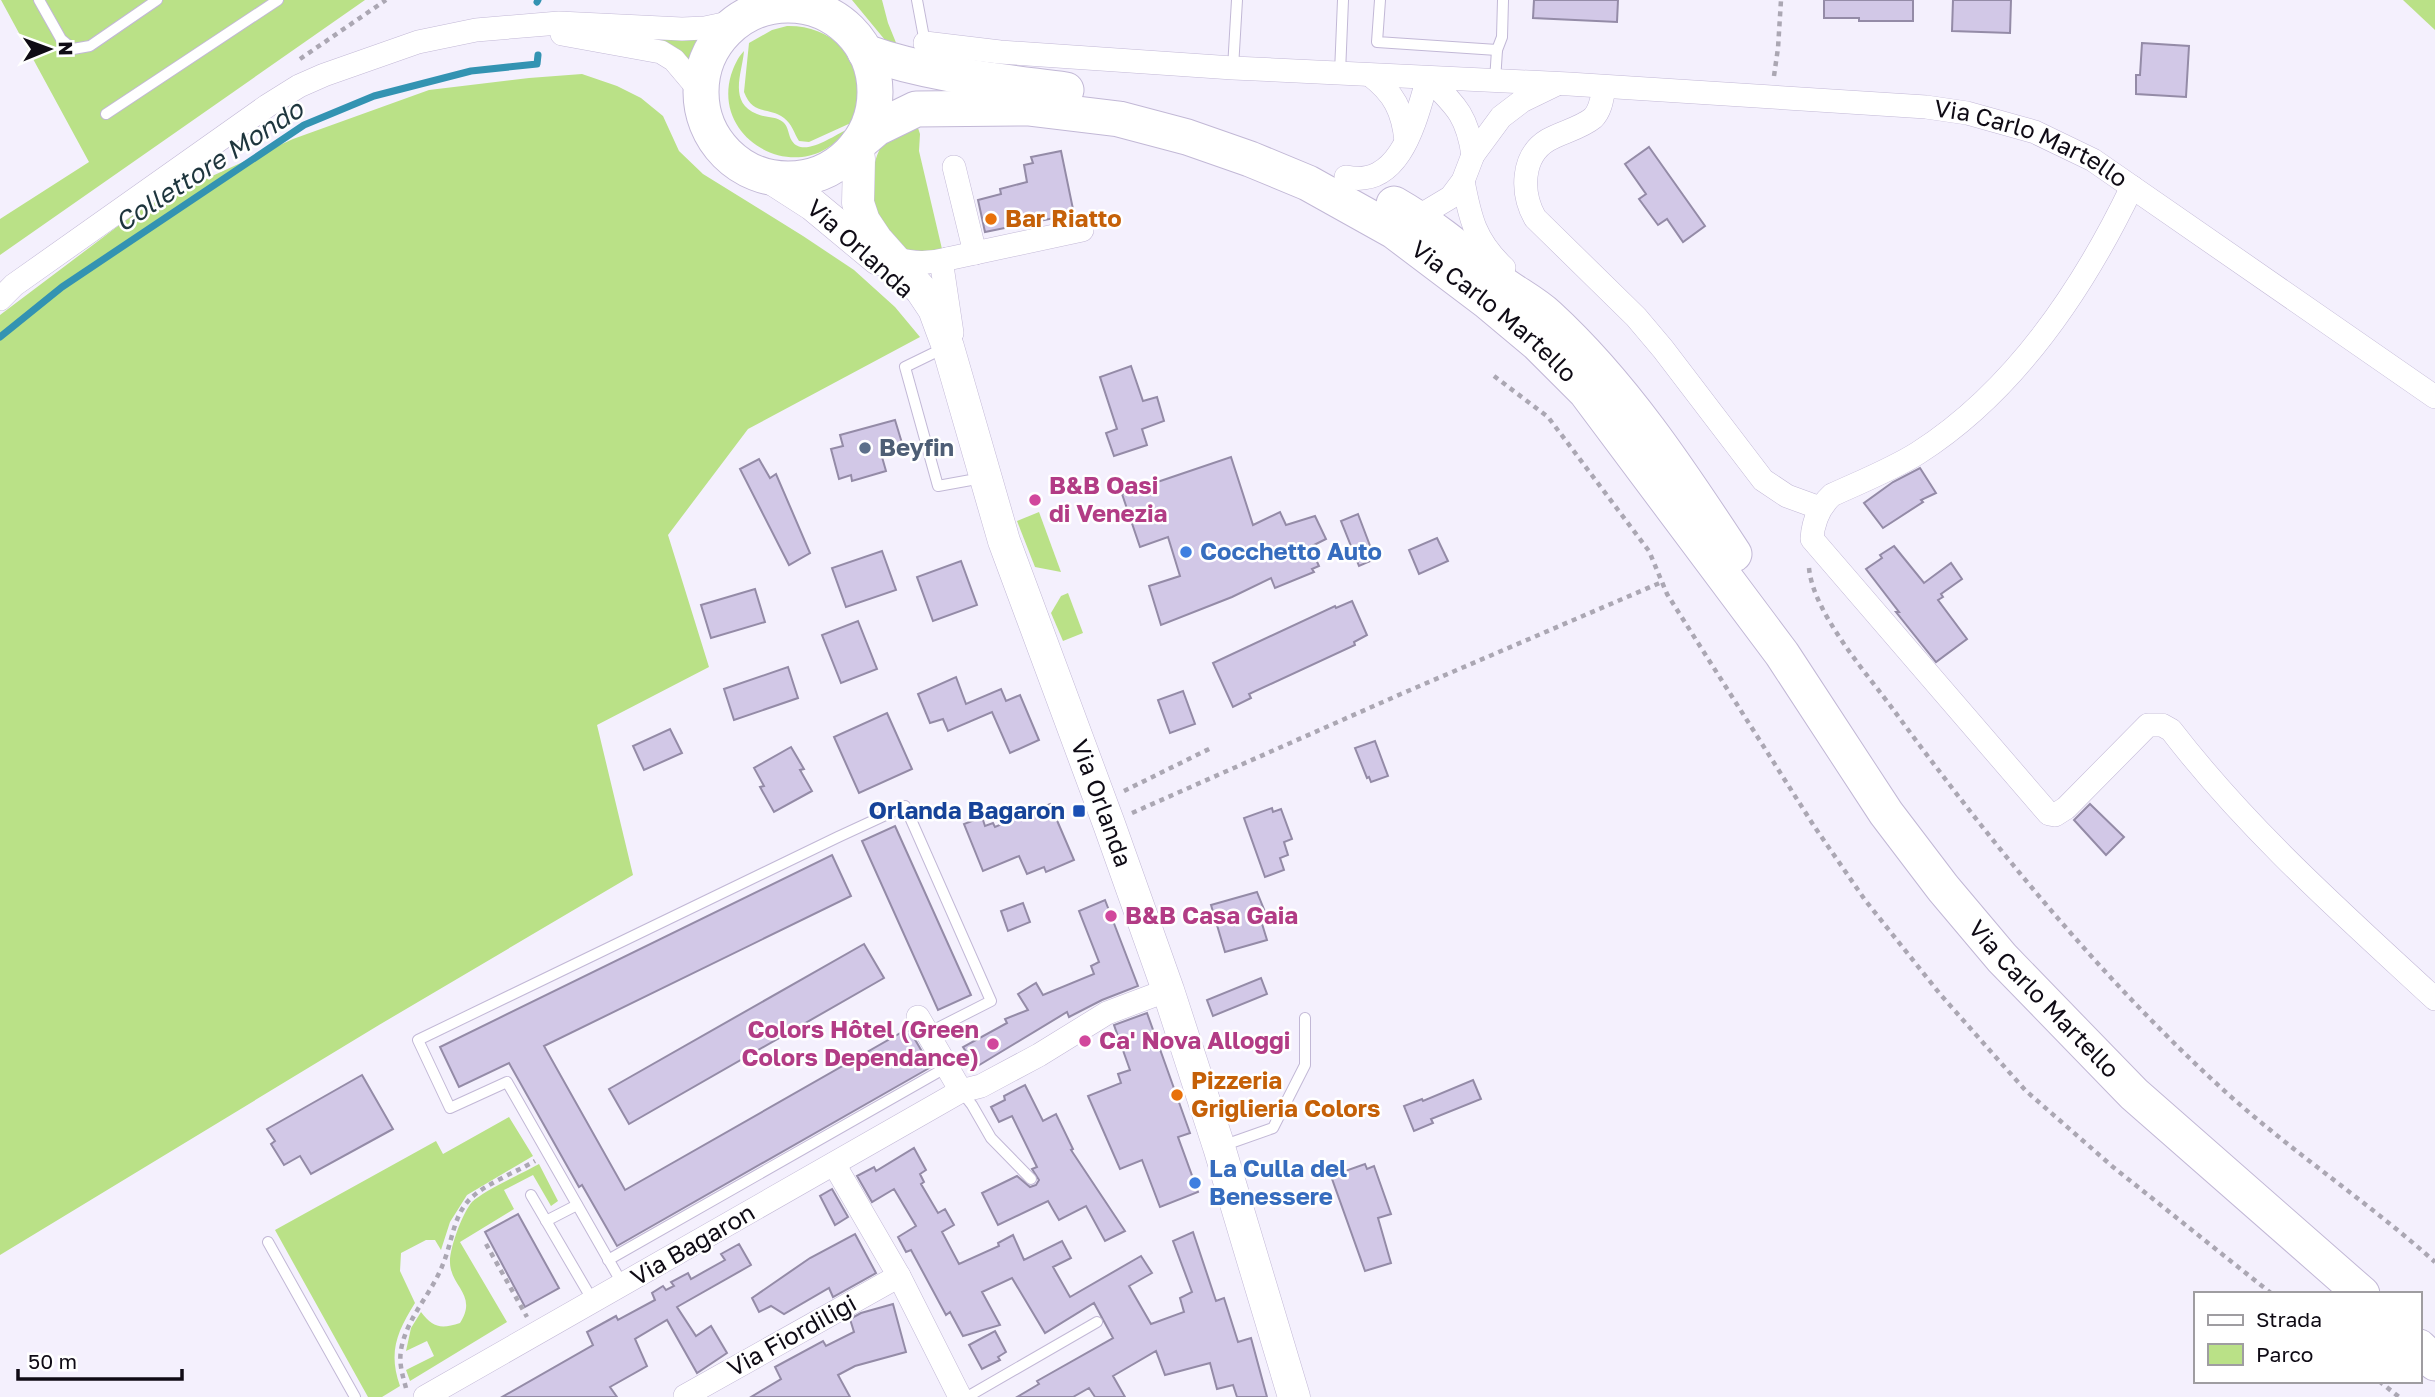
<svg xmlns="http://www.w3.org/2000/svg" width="2435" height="1397" viewBox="0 0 2435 1397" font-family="'Golos Text',sans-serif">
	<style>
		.green { fill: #bae187 }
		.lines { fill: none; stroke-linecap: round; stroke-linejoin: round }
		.stream { stroke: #3393b2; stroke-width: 7 }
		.building { fill: #d2c8e7; stroke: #948ba7; stroke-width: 2 }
		.service-casing { stroke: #c2b8d6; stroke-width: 12 }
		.minor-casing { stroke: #c2b8d6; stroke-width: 24 }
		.secondary-casing { stroke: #c2b8d6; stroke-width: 33 }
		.primary-casing { stroke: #c2b8d6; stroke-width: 37 }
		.path { stroke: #aba7b3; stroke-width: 4.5; stroke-dasharray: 5 5; stroke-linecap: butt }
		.service { stroke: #fff; stroke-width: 10 }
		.minor { stroke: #fff; stroke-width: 23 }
		.secondary { stroke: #fff; stroke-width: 32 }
		.primary { stroke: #fff; stroke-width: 35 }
		.food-dot { fill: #e8710a; stroke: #fff; stroke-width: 2.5 }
		.service-dot { fill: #5c6f8a; stroke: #fff; stroke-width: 2.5 }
		.hotel-dot { fill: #d1479c; stroke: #fff; stroke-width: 2.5 }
		.shop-dot { fill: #3f7fe0; stroke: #fff; stroke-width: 2.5 }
		.transit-dot { fill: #1a4fb4; stroke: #fff; stroke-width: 2.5 }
		.labels { text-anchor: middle; stroke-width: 5; stroke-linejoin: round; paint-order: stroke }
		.street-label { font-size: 24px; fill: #0f0b15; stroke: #fff }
		.food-label { font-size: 24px; font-weight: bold; fill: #c56008; stroke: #fff; text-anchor: start }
		.service-label { font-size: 24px; font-weight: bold; fill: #4e5e75; stroke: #fff; text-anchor: start }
		.hotel-label { font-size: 24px; font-weight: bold; fill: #b23c85; stroke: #fff; text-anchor: start }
		.shop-label { font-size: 24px; font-weight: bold; fill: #366cbe; stroke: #fff; text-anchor: start }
		.transit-label { font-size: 24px; font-weight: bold; fill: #164399; stroke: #fff; text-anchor: end }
		.water-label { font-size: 26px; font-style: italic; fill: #1e353d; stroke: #fff }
	</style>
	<rect width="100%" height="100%" fill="#f4f0fd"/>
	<g class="green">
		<polygon points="1,0 365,0 0,255 0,219 89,162"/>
		<polygon points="852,0 882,0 888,23 899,50 885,40"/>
		<polygon points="2403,0 2435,0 2435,30"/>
		<path d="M787,26C842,25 872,72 853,122L809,142L799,141C794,133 792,124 784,118C768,106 753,116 744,92L749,43L772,30Z"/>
		<polygon points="646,38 705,38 694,65 681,54"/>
		<path d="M744,51C742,74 728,102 757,114C765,118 776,116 783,122C789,127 788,135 792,141C803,158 833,136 846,130C805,189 711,144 731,75C734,66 738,57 744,51Z"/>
		<polygon points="582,74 617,86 641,98 663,116 679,151 703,174 803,236 854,270 895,307 920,337 748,429 668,535 709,667 597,725 633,875 379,1025 0,1255 0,315 142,208 293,139 429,90 529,78"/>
		<path d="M916,122L920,134L919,151L942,249C932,252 921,257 910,253C897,248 876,221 873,207C870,191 872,156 884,143C892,135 906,129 916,122Z"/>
		<polygon points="1039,512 1061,572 1035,567 1017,521"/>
		<polygon points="1068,593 1083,633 1063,641 1051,613 1061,596"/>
		<path d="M509,1117L533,1156L467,1195L450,1222L441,1250L435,1240H426L401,1253L400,1271L415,1303C397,1332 388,1352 400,1386L382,1397H368L275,1230L436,1141L443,1154Z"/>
		<path d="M539,1164L558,1201L551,1206L533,1175L504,1190L514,1209L460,1242L507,1322L410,1381L406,1370L434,1356L427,1341L406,1351L411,1328L421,1312C433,1328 441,1329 460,1323C478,1295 451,1287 450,1263C449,1249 463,1212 472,1202C483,1191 523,1173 539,1164Z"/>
	</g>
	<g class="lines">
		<g class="stream">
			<polyline points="537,2 538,0"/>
			<polyline points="0,337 62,287 304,125 374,96 471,71 537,64 538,55"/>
		</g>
	</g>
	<g class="building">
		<polygon points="1534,0 1618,0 1617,22 1533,18"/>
		<polygon points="1824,0 1913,0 1913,21 1859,21 1859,18 1824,18"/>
		<polygon points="1953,0 2011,0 2010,33 1952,31"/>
		<polygon points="2142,43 2189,46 2186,97 2136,94 2136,75 2140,75"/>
		<polygon points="1649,147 1705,226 1683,242 1667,219 1658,225 1639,199 1646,194 1625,164"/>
		<polygon points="1061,151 1074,214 985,232 978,200 1001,194 1000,189 1027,182 1024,165 1033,163 1031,157"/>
		<polygon points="1131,366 1143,401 1157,397 1164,421 1142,429 1147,445 1114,456 1106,433 1117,429 1100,377"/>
		<polygon points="895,420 902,443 880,450 886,471 852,481 851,475 839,479 831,449 843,446 840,435"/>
		<polygon points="1231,457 1253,525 1280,512 1286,525 1315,516 1326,539 1310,547 1319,566 1312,569 1314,572 1275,588 1271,578 1232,597 1161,625 1149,586 1180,576 1168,537 1140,547 1122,494"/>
		<polygon points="759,459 770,478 776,474 810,553 789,565 740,469"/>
		<polygon points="1920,468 1936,493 1921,500 1923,502 1883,528 1864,503 1893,482"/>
		<polygon points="1358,514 1375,559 1359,566 1341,521"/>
		<polygon points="1437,538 1448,561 1419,574 1409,550"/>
		<polygon points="1894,546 1924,583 1951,563 1962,579 1941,594 1943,597 1938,600 1967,639 1936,662 1896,612 1899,612 1866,569 1882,558 1880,555"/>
		<polygon points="882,551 896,590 846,607 832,568"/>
		<polygon points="961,561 977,605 933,621 917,577"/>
		<polygon points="755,589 765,622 711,638 701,605"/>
		<polygon points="1352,601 1367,635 1354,642 1355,645 1249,694 1251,698 1233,707 1213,663 1335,606 1336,608"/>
		<polygon points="858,621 877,669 841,683 822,635"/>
		<polygon points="788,667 798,698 734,720 724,689"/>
		<polygon points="956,677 966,704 1001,689 1006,701 1020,695 1039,740 1010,753 992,712 948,731 943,719 930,723 918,694"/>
		<polygon points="1183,691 1195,724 1170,733 1158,700"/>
		<polygon points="887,713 912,769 859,793 834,737"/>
		<polygon points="670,729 682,753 644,770 633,746"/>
		<polygon points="1375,741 1388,776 1371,782 1369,777 1367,778 1355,748"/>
		<polygon points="791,747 804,769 800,770 812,791 774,812 760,787 764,786 754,768"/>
		<polygon points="1050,804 1074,860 1046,872 1044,867 1027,874 1019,856 983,871 964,824 982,817 985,826 993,823 995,827"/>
		<polygon points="2090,804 2124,837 2106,855 2074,820"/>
		<polygon points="1272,808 1273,812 1281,809 1292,839 1284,842 1288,855 1280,858 1284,870 1265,877 1244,818"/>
		<polygon points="895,826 971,995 938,1010 862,841"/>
		<polygon points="832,855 851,896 544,1046 625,1190 904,1031 910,1031 931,1067 617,1246 582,1185 579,1187 509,1063 459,1087 440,1047"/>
		<polygon points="1257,892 1265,912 1259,914 1267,940 1225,952 1211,905"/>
		<polygon points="1105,900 1138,986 1102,1000 1069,1017 1067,1012 976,1067 963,1047 1007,1023 1005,1019 1028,1010 1018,994 1036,983 1043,995 1094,974 1091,966 1099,962 1079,911"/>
		<polygon points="1023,903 1030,922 1008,931 1001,911"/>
		<polygon points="864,944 884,978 629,1124 609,1089"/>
		<polygon points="1261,978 1267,994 1213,1016 1207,1000"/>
		<polygon points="1147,1013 1190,1133 1178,1137 1198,1192 1160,1207 1142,1160 1120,1169 1088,1096 1121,1083 1118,1074 1130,1070 1114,1025"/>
		<polygon points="362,1075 393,1129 311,1174 300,1156 284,1165 271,1144 275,1141 267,1129"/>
		<polygon points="1473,1080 1481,1099 1431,1119 1433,1123 1414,1131 1404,1106 1422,1099 1423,1101"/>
		<polygon points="1025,1085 1043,1121 1056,1114 1073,1149 1071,1150 1125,1231 1105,1241 1086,1206 1059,1220 1048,1201 998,1225 982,1193 1017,1176 1030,1187 1036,1185 1039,1180 1032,1169 1037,1167 1012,1116 999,1122 991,1107 1005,1100 1004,1096"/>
		<polygon points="914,1148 926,1170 920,1174 924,1182 921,1184 938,1213 945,1209 954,1225 942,1232 959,1264 999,1246 998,1243 1013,1235 1024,1260 1062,1241 1071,1258 1053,1267 1070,1297 1141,1256 1152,1273 1129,1286 1151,1324 1184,1312 1180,1298 1192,1292 1173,1241 1193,1232 1216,1301 1224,1298 1238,1342 1251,1338 1267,1397 1237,1397 1233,1385 1217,1389 1210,1363 1165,1375 1156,1351 1113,1376 1125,1397 1095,1397 1089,1388 1073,1397 1017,1397 1039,1384 1037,1381 1113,1338 1094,1303 1045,1333 1012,1278 982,1292 1000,1325 963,1336 950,1312 946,1315 911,1250 906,1252 898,1237 916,1226 894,1189 872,1202 857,1176 874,1167 876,1171"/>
		<polygon points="1365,1164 1367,1169 1374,1166 1391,1214 1378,1218 1391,1263 1365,1271 1331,1176"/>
		<polygon points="832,1189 848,1217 835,1225 820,1196"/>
		<polygon points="518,1214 559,1288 525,1307 485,1232"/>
		<polygon points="855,1234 876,1273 833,1297 829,1288 784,1314 771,1306 759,1312 752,1298 810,1258"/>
		<polygon points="739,1244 751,1265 677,1307 696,1336 711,1326 727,1353 697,1373 667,1320 635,1339 647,1366 610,1387 617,1397 502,1397 593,1345 587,1332 616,1316 618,1320 655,1300 652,1293 663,1286 666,1290 674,1286 671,1282 688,1273 691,1279 725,1260 721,1254"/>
		<polygon points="893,1304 906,1352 855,1366 838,1375 850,1397 751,1397 781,1379 775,1367 823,1341 826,1346 854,1332 850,1319 861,1313"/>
		<polygon points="995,1331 1006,1352 998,1357 1000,1360 982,1369 969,1345"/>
	</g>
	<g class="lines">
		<defs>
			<g id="service">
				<polyline points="39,0 61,39 73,49 90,46 157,0"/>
				<polyline points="917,0 925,43"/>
				<polyline points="1380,0 1377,42 1497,50"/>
				<polyline points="1233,68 1237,0"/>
				<polyline points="1340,73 1343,0"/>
				<polyline points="1495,81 1497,50 1502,37 1503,0"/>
				<polyline points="106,114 278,0"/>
				<polyline points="944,348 905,367 938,486 982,478"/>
				<polyline points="961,1091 972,1105 991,1138 1031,1179"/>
				<polyline points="1222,1146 1273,1128 1305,1065 1305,1018"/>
				<polyline points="531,1195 593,1301"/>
				<polyline points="546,1221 577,1205"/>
				<polyline points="268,1242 355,1397"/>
				<polyline points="608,1260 947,1067"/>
				<polyline points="623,1285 507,1082 450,1108 418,1040 838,837 905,806 991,1001 928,1033"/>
				<polyline points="967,1397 1097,1322"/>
			</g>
			<g id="minor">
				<polyline points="562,34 661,52 674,60 701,92"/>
				<path id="s1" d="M925,43L1000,52L1233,68L1569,84L1926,107L1967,113L2035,132L2093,160L2435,397"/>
				<path d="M1370,75C1394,93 1403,111 1406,141"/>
				<path d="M1604,88C1602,98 1601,110 1593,118C1581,128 1562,132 1548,140C1521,156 1521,193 1535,218L1636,317L1663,349L1763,480L1787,496L1820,508"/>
				<polyline points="954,167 975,253"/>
				<path d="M1346,177C1402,189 1416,117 1428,78C1456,106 1467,115 1473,155"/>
				<path d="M1463,181C1470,218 1475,241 1504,268"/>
				<path d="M2132,187C2083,289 2015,391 1918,453C1891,470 1860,482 1832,495C1819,507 1813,522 1812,539L2049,814L2055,815L2066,808L2148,725H2162L2171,730C2248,830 2342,913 2435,999"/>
				<polyline points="1403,214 1426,212 1451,197 1463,181 1473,155 1501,117 1522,101 1555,85"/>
				<path d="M895,259C914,263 928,264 947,259L942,266L952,333"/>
				<polyline points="947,259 1082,230"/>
				<polyline points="0,299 14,285 267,106 299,86 324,75 418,42 476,30 559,23 682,29 705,28 738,21"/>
				<polyline points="961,1091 981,1086 1039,1055 1107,1013 1168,990"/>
				<polyline points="834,1164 899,1276 960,1397"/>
				<polyline points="685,1396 899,1276"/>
				<polyline points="425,1397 961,1091 918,1017"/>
			</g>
			<g id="secondary">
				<path id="s2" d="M857,145L859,159L858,203L864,221L876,239L922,291L934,309L948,347L1004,541L1109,824L1168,990L1219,1147L1294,1397"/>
				<polyline points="768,176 813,205 878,259"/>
			</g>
			<g id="primary">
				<circle cx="788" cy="92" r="87"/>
				<path d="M865,52C930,75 998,81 1066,90"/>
				<path id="s3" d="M857,145L877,128L916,109L1028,108L1119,119L1187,137L1250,159L1308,183L1394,231L1488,302L1537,343L1586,392L1782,654L1886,813L1943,888L2002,958L2134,1094L2362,1294"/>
				<path d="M1394,204C1431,225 1463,252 1496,279C1512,292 1533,302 1548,316C1622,384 1679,470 1734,554"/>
				<polyline points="2419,1347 2435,1363"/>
			</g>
		</defs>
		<use href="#service" class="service-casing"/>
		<use href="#minor" class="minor-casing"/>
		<use href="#secondary" class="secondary-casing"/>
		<use href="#primary" class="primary-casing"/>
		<g class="path">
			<polyline points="300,59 386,0"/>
			<polyline points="1774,76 1778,48 1781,0"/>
			<polyline points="1494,376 1548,417 1649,551 1667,594 1814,826 1865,900 1940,994 2025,1090 2113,1167 2272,1294"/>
			<path d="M1809,568C1813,613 1868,675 1895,712C1995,848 2103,981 2229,1095C2295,1154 2369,1203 2435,1262"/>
			<polyline points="1124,791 1211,748"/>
			<polyline points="1132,813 1401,694 1662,582"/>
			<polyline points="486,1244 527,1317"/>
			<polyline points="2379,1381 2399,1397"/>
			<path d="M406,1388C402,1373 398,1361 402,1345C409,1315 432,1293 443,1264C452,1243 453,1216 470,1199C485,1184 516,1172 535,1161"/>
		</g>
		<use href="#service" class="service"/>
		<use href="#minor" class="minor"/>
		<use href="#secondary" class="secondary"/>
		<use href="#primary" class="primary"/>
	</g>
	<g class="food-dot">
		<circle cx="991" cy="219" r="7"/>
		<circle cx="1177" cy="1095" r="7"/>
	</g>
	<circle class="service-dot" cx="865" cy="448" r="7"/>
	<g class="hotel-dot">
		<circle cx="1035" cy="500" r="7"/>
		<circle cx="1111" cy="916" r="7"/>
		<circle cx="1085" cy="1041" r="7"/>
		<circle cx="993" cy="1044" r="7"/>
	</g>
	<g class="shop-dot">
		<circle cx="1186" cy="552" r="7"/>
		<circle cx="1195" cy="1183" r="7"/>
	</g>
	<rect class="transit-dot" x="1072" y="804" width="14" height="14" rx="3.5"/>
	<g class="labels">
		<g class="street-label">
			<text dy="8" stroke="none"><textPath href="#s1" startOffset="1115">Via Carlo Martello</textPath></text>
			<text transform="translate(860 249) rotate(42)" y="8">Via Orlanda</text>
			<text dy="8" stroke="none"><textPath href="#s3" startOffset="700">Via Carlo Martello</textPath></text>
			<text dy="8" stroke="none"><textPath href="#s2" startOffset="712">Via Orlanda</textPath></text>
			<text dy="8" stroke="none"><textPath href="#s3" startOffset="1584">Via Carlo Martello</textPath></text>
			<text transform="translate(693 1245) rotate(-30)" y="8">Via Bagaron</text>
			<text transform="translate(792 1336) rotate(-29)" y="8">Via Fiordiligi</text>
		</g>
		<g class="food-label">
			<text x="1005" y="227">Bar Riatto</text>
			<text x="1191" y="1089">Pizzeria<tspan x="1191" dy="28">Griglieria Colors</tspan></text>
		</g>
		<g class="service-label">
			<text x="879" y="456">Beyfin</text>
		</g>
		<g class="hotel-label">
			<text x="1049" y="494">B&amp;B Oasi<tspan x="1049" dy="28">di Venezia</tspan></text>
			<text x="1125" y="924">B&amp;B Casa Gaia</text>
			<text x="979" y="1038" text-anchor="end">Colors Hôtel (Green<tspan x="979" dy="28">Colors Dependance)</tspan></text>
			<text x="1099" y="1049">Ca' Nova Alloggi</text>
		</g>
		<g class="shop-label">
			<text x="1200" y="560">Cocchetto Auto</text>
			<text x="1209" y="1177">La Culla del<tspan x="1209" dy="28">Benessere</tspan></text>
		</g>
		<g class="transit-label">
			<text x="1065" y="819">Orlanda Bagaron</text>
		</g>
		<g class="water-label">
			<text transform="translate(209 166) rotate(-33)" y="9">Collettore Mondo</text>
		</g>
	</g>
	<rect x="2194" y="1292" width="228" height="91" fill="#ffffff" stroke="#9f9da1" stroke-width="2"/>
	<rect x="2208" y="1315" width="35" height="10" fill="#ffffff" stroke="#9f9da1" stroke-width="2"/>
	<text x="2256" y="1327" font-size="21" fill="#0f0b15">Strada</text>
	<rect x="2208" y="1344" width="35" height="21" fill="#bae187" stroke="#9f9da1" stroke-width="2"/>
	<text x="2256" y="1362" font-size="21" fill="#0f0b15">Parco</text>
	<g transform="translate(49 49) rotate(89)" stroke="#ffffff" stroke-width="5" paint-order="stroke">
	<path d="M0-5L12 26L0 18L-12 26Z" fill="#0f0b15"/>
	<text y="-10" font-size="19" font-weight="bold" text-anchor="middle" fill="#0f0b15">N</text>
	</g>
	<path d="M18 1369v10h164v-10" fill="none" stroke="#0f0b15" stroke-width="3.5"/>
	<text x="28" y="1369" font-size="21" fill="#0f0b15" stroke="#ffffff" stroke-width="5" paint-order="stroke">50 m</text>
</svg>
